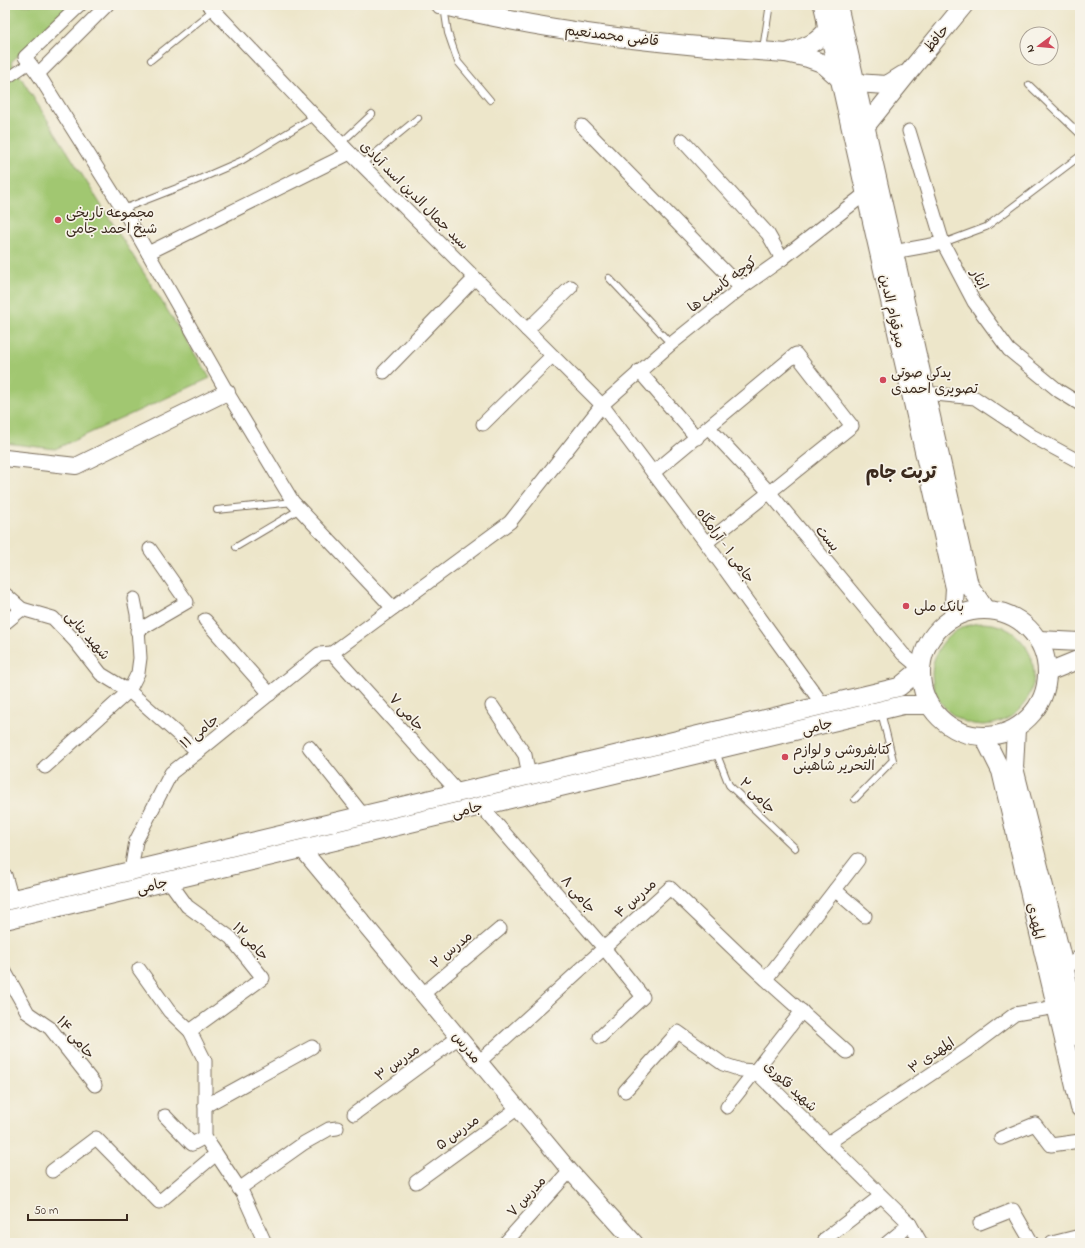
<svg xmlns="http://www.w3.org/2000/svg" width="1085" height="1248" viewBox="0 0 1085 1248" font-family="'Indie Flower','Playpen Sans Arabic',sans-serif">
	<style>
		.green { fill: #a1c771; stroke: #6e7848 }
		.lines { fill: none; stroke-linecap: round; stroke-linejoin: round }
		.service-casing { stroke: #796c5a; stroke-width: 8 }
		.pedestrian-casing { stroke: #796c5a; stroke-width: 12 }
		.minor-casing { stroke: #796c5a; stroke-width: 15 }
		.tertiary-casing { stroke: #796c5a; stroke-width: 18 }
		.secondary-casing { stroke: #796c5a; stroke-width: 20 }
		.service { stroke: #fff; stroke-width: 6 }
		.pedestrian { stroke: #fff; stroke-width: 10 }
		.minor { stroke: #fff; stroke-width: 13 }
		.tertiary { stroke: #fff; stroke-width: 16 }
		.secondary { stroke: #fff; stroke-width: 18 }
		.poi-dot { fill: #d1495b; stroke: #f7f3e8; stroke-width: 1.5 }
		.labels { text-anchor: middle; stroke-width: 3.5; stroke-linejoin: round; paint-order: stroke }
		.street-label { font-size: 14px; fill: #3b2a1e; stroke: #f7f3e8 }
		.poi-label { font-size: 14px; fill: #3b2a1e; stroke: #f7f3e8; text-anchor: start }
		.district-label { font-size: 18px; font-weight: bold; fill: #3b2a1e; stroke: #f7f3e8 }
	</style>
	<rect width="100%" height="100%" fill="#f7f3e8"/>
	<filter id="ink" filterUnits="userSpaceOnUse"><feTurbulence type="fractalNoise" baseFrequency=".025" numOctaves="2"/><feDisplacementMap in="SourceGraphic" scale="8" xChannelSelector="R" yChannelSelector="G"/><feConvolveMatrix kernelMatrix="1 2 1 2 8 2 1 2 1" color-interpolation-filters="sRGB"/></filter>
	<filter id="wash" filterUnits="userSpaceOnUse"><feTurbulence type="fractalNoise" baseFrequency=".012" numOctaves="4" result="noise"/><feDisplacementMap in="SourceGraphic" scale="16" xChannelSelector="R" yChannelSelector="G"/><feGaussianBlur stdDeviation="0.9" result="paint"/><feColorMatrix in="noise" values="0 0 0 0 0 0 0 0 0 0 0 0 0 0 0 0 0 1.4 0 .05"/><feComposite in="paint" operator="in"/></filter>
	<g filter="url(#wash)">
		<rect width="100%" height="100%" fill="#ede6ca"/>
		<g class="green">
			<polygon points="5,5 74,5 11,62 210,378 55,449 5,443"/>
			<circle cx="983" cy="674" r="51"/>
		</g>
	</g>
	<g filter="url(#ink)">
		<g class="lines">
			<defs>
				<g id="service">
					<polyline points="444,7 448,33 458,62 490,100"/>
					<polyline points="763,49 769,10 768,5"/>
					<polyline points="151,60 213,10"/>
					<polyline points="1029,85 1080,134"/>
					<polyline points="341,143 372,114"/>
					<polyline points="362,164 418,118"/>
					<polyline points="123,209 195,181 241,161 315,116"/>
					<polyline points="943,243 986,227 1080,156"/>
					<polyline points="609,278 671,344"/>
					<polyline points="217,510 293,502"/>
					<polyline points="236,547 300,509"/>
					<polyline points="716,752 729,785 795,848"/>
					<polyline points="855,799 893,760 881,712"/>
				</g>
				<polyline id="pedestrian" points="5,80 30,63"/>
				<g id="minor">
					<polyline points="80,5 25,57 38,74 123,209 227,392 293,502 393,608"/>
					<polyline points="209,5 350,153 602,405 706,543 823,705"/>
					<polyline points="38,74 107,5"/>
					<polyline points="582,126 741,288"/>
					<polyline points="909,131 943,243 974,302 1009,350 1059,391 1080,404"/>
					<polyline points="682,140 768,234 782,259"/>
					<polyline points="893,252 943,243"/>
					<polyline points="148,253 350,153"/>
					<polyline points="527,330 571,287"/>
					<polyline points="639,371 697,438"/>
					<polyline points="384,372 475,278"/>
					<polyline points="925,393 975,398 1032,436 1080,462"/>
					<polyline points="483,424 552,356"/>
					<polyline points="709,428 769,492 903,654 921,669"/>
					<polyline points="653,473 796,354 852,426 706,543"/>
					<polyline points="5,594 22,609 53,618 75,641 101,674 129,691 198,752"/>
					<polyline points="205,620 270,694"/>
					<polyline points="5,623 22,609"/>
					<polyline points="137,631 187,602 150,549"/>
					<polyline points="332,653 510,522 602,405 671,344 741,288 782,259 866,193"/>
					<polyline points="332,653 459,793"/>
					<polyline points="492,706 525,755 529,776"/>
					<polyline points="309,747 363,815"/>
					<polyline points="45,767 129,691 138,673 140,658 137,614 134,599"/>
					<polyline points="481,806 604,948 643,997 600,1037"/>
					<polyline points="131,871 136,841 171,773 198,752 319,654 332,653"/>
					<polyline points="5,875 12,900"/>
					<polyline points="169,881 187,906 231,938 263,978 190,1031"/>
					<polyline points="835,890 865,916"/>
					<polyline points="139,969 169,1011 190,1031 205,1061 205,1137 243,1194 265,1243"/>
					<polyline points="1065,970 1080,956"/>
					<polyline points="5,972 28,1013 50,1028 95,1085"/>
					<polyline points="766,979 858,860"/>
					<polyline points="423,994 500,929"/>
					<polyline points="479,1062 670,888 761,975 847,1052"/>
					<polyline points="625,1091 678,1032 723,1064 741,1070 755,1071 910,1224 921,1243"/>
					<polyline points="205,1106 312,1047"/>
					<polyline points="727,1107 802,1011"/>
					<polyline points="354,1114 459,1037"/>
					<polyline points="165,1116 192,1144 205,1137"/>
					<polyline points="1001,1138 1035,1124 1051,1145 1080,1141"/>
					<polyline points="828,1143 967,1050 1015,1014 1056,1007"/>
					<polyline points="52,1171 96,1138 159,1202 216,1154"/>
					<polyline points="416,1182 518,1108"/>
					<polyline points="239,1189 304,1143 329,1129 337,1128"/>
					<polyline points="980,1223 1013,1210 1032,1243"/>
					<polyline points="825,1239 881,1196"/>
					<polyline points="505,1243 570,1171"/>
					<polyline points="887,1243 910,1224"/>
					<polyline points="1052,1243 1080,1236"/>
				</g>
				<g id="tertiary">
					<polyline points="5,458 76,466 227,392"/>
					<polyline points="302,849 570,1171 635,1243"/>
				</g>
				<g id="secondary">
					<path d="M441,5C554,33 670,45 786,53L808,58L822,63L840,79"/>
					<polyline points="823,5 955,588 953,618"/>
					<polyline points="838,5 969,585 985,609"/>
					<path d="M786,53C804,47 815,45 827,30L826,19"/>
					<polyline points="855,83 887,85 903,75"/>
					<polyline points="865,127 909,72 964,5"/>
					<circle cx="984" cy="673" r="63"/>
					<polyline points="1039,640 1080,642"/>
					<polyline points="1048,672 1080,659"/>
					<polyline points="1016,729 1014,768 1065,970 1080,1038"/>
					<polyline points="984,737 1001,771 1080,1108"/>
					<polyline points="5,901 899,687 921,669"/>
					<polyline points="5,920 903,705 929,705"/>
				</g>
			</defs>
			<use href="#service" class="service-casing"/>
			<use href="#pedestrian" class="pedestrian-casing"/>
			<use href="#minor" class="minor-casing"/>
			<use href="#tertiary" class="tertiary-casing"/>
			<use href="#secondary" class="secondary-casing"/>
			<use href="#service" class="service"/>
			<use href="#pedestrian" class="pedestrian"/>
			<use href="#minor" class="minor"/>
			<use href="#tertiary" class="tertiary"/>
			<use href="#secondary" class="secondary"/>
		</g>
	</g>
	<g class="poi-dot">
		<circle cx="58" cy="220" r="4"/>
		<circle cx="883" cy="380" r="4"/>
		<circle cx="906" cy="606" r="4"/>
		<circle cx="785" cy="757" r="4"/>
	</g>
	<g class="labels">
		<g class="street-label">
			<text transform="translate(612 35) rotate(7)" y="5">قاضی محمدنعیم</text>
			<text transform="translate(936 38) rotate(-50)" y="5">حافظ</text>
			<text transform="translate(415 195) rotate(45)" y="5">سید جمال الدین اسد آبادی</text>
			<text transform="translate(980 279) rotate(63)" y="5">ایثار</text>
			<text transform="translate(722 284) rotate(-37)" y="5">کوچه کاسب ها</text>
			<text transform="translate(893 311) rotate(77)" y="5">میرقوام الدین</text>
			<text transform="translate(828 538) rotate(50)" y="5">پست</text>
			<text transform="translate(726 545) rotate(54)" y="5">جامی ۱ - آرامگاه</text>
			<text transform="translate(88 635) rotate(49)" y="5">شهید بنایی</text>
			<text transform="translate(407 712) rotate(48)" y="5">جامی ۷</text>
			<text transform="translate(817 726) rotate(-14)" y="5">جامی</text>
			<text transform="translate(199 731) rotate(-39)" y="5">جامی ۱۱</text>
			<text transform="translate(758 795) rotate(45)" y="5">جامی ۲</text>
			<text transform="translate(467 809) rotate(-13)" y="5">جامی</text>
			<text transform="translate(152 885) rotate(-13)" y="5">جامی</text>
			<text transform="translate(579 894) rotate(49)" y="5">جامی ۸</text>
			<text transform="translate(635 898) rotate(-42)" y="5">مدرس ۴</text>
			<text transform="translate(1036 921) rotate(77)" y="5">المهدی</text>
			<text transform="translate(251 941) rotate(47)" y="5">جامی۱۲</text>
			<text transform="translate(451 949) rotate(-40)" y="5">مدرس ۲</text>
			<text transform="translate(76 1037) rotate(50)" y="5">جامی ۱۴</text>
			<text transform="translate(467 1047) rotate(50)" y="5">مدرس</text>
			<text transform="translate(931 1055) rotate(-34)" y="5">المهدی ۳</text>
			<text transform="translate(397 1062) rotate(-36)" y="5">مدرس ۳</text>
			<text transform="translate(791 1086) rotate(43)" y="5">شهید فکوری</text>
			<text transform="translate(457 1132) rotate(-36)" y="5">مدرس ۵</text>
			<text transform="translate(526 1196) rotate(-48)" y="5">مدرس ۷</text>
		</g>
		<g class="poi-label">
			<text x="66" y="217">مجموعه تاریخی<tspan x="66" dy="16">شیخ احمد جامی</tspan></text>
			<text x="891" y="377">یدکی صوتی<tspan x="891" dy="16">تصویری احمدی</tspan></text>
			<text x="914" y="611">بانک ملی</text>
			<text x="793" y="754">کتابفروشی و لوازم<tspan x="793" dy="16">التحریر شاهینی</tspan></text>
		</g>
		<g class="district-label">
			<text x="901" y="478">تربت جام</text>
		</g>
	</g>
	<rect width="1085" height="1248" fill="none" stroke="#f7f3e8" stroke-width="20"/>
	<g transform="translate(1039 46) rotate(254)"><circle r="19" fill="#f7f3e8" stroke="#aca397"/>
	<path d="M0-3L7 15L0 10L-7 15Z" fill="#d1495b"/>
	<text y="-6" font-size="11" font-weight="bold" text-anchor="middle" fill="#3b2a1e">N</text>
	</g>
	<path d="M28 1214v6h99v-6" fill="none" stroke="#3b2a1e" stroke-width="2"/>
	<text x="34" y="1214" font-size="12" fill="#3b2a1e" stroke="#f7f3e8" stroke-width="3" paint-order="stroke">50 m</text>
</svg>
